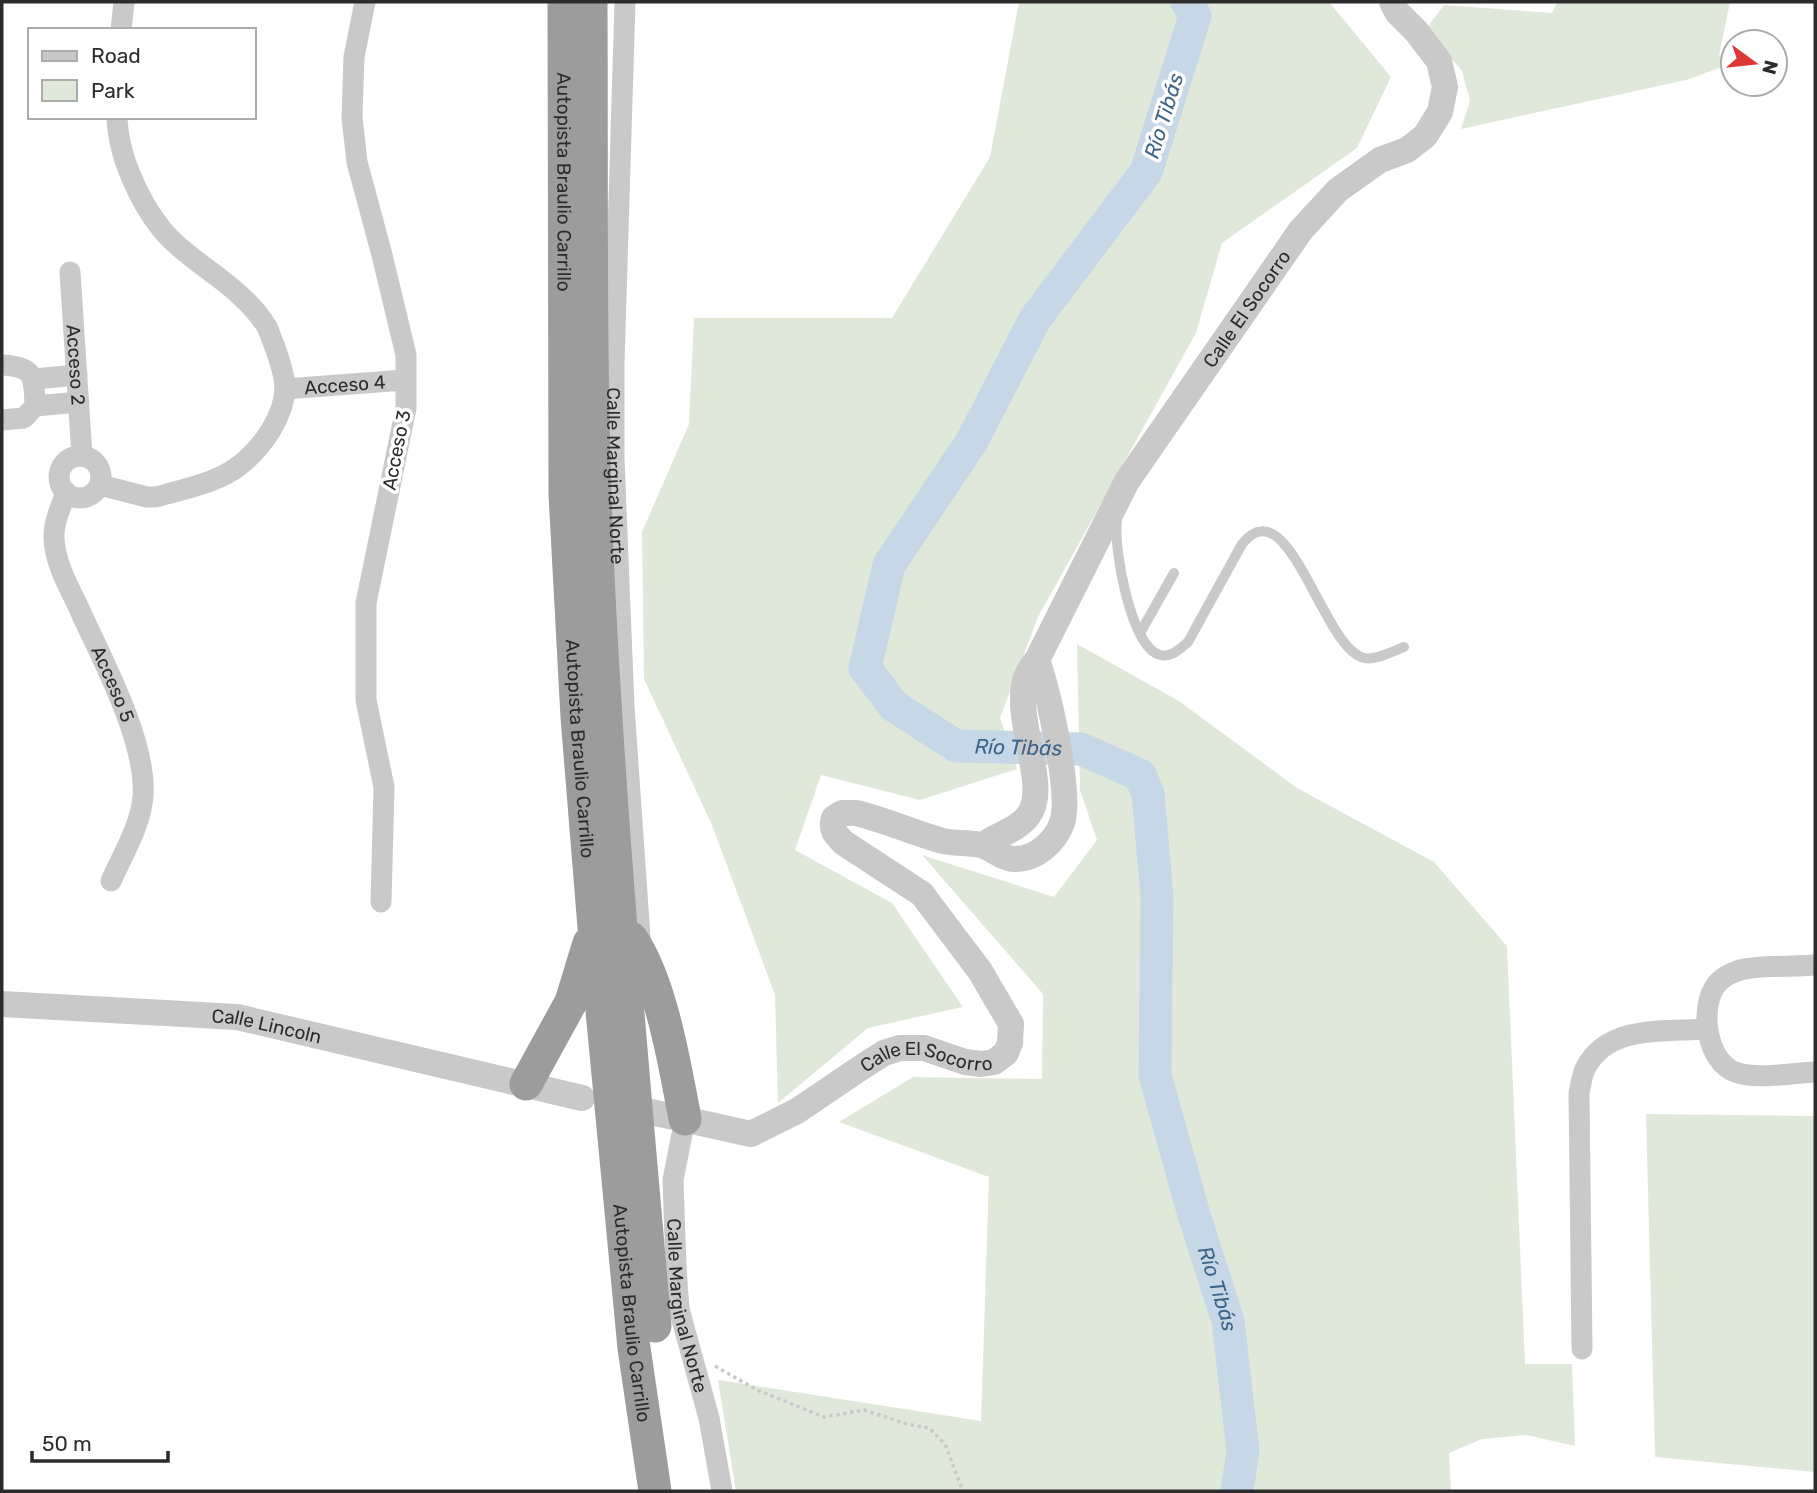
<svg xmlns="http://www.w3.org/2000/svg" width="1817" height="1493" viewBox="0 0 1817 1493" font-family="Rubik,sans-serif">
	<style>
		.green { fill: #e0e9d9 }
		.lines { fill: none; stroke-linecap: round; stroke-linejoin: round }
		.river { stroke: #c6d8e8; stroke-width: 33 }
		.path { stroke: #c9c9c9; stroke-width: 3.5; stroke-dasharray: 3.5 3.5; stroke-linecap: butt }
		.service { stroke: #c9c9c9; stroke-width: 10 }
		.minor { stroke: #c9c9c9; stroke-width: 21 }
		.tertiary { stroke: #c9c9c9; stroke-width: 26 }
		.trunk { stroke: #9c9c9c; stroke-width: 33 }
		.labels { text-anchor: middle; stroke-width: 7; stroke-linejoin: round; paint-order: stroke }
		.street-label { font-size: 19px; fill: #2c2c2c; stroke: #fff }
		.water-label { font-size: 21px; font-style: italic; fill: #3e6589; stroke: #fff }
	</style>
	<rect width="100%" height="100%" fill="#fff"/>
	<g class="green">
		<polygon points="1019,2 1329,2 1391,77 1357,148 1222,243 1196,333 1038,617 1000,718 1017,769 920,800 821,775 795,850 892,903 963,1007 868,1028 778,1103 775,995 712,825 644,679 642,532 689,424 694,318 892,318 990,157"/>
		<polygon points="1557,2 1730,2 1719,55 1733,57 1733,63 1686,80 1461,129 1470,101 1462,71 1426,29 1444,5 1552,13"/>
		<polygon points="1077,644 1179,701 1297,788 1434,862 1507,946 1525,1364 1572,1364 1575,1446 1526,1435 1482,1439 1449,1453 1451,1491 736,1491 718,1380 981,1421 989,1177 839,1122 913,1077 1042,1079 1043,994 922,855 1054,897 1097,840 1080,790"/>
		<polygon points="1646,1114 1815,1116 1815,1472 1655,1457"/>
	</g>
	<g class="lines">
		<path class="river" id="s1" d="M1187,2L1195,16L1146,172L1035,319L972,441L889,565L865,668L894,706L956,746L1081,749L1140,775L1148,794L1157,896L1155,1075L1194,1215L1228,1321L1243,1451L1237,1491"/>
		<polyline class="path" points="715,1366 757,1390 824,1417 864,1410 907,1424 929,1428 945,1444 963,1491"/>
		<g class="service">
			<path d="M1117,521C1113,547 1131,648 1160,655C1171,658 1180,649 1188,642L1242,544C1289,485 1322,648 1364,658C1375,661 1393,651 1404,647"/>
			<polyline points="1140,633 1174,573"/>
		</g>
		<g class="minor">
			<polyline points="365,2 354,57 352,117 357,162 382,255 406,355 406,408 366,603 366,700 384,787 381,902"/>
			<path id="s2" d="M625,2L614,364V458L624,707L641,951"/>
			<polyline points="121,30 124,2"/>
			<path id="s3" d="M70,272L82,456"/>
			<path d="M2,365C35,367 34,376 35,406L24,418L2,420"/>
			<polyline points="34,379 77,375"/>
			<path id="s4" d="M285,389L405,380"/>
			<polyline points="35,406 79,402"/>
			<circle cx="80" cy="477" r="21"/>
			<path d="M100,485L147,497H156C183,489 218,483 240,465C262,448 284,417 285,388C285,375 279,359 275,347C272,341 270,333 267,327C245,291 207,272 177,245C145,217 118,159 117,117"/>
			<path id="s5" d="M66,492C61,507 53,523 54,539C55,561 67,584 77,604C100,656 147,740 143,796C141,825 123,854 111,881"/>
			<path d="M1815,965C1794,967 1759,965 1740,970C1731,973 1719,979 1714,988C1700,1012 1707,1061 1735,1072C1756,1080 1793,1073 1815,1072"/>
			<path id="s6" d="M685,1119L673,1180L676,1267L679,1309L709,1418L722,1491"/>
			<path d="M1582,1349L1579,1093C1581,1085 1582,1074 1586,1067C1609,1024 1666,1032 1707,1029"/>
		</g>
		<g class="tertiary">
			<path id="s7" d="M983,845C998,834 1016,831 1028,816C1051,788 1012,717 1026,678C1028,671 1033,665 1037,660L1127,481L1301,230L1338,190L1380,160L1407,150L1425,136L1440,112L1445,87L1439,61L1416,31L1397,12L1392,2"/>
			<path id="s8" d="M2,1004L237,1017L582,1098"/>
			<path id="s9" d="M651,1112L751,1134L797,1111L862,1067L884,1053L900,1048H924L965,1062L981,1064L994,1062L1006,1053L1010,1043L1011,1024L980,971L922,894L844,843C836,835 830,830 834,818L842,813H856C886,820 913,833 943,841C955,844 968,842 980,845C992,847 1000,858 1014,859C1035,860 1055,842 1062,823C1072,794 1048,691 1037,660"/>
		</g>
		<g class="trunk">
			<path id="s10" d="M564,2L565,494L577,717L594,927L634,1348L655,1491"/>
			<path d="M591,2C592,199 589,398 599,595C611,839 634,1083 655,1326"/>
			<path d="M631,938C661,980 675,1066 685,1119"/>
			<polyline points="526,1084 571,1002 589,943"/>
		</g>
	</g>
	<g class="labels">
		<g class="street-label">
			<text dy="7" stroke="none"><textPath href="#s10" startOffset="180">Autopista Braulio Carrillo</textPath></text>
			<text dy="7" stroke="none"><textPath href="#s7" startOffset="626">Calle El Socorro</textPath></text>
			<text dy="7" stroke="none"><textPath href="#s3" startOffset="93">Acceso 2</textPath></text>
			<text dy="7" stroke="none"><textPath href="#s4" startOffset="60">Acceso 4</textPath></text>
			<text transform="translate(396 450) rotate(-79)" y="7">Acceso 3</text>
			<text dy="7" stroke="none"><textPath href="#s2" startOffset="474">Calle Marginal Norte</textPath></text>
			<text dy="7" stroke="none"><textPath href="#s5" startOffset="206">Acceso 5</textPath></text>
			<text dy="7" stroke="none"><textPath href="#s10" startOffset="747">Autopista Braulio Carrillo</textPath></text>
			<text dy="7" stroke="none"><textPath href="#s8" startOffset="266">Calle Lincoln</textPath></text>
			<text dy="7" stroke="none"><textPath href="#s9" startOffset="301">Calle El Socorro</textPath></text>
			<text dy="7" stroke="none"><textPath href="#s6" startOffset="189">Calle Marginal Norte</textPath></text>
			<text dy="7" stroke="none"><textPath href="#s10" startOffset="1314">Autopista Braulio Carrillo</textPath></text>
		</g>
		<g class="water-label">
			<text transform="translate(1164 116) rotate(-73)" y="7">Río Tibás</text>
			<text dy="7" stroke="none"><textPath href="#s1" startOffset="940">Río Tibás</textPath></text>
			<text dy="7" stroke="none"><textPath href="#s1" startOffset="1592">Río Tibás</textPath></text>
		</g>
	</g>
	<rect width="1817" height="1493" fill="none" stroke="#2c2c2c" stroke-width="7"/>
	<rect x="28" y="28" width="228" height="91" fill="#ffffff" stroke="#ababab" stroke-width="2"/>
	<rect x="42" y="51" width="35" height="10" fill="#c9c9c9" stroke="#ababab" stroke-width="2"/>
	<text x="91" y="63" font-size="21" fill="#2c2c2c">Road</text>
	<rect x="42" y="80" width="35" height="21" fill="#e0e9d9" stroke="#ababab" stroke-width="2"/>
	<text x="91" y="98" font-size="21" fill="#2c2c2c">Park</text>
	<g transform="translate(1754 63) rotate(105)"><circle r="33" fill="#ffffff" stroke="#ababab" stroke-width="2"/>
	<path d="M0-5L12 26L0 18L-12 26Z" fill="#dc3834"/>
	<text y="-10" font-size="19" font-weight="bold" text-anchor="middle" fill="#2c2c2c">N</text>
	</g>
	<path d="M32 1451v10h136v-10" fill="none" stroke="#2c2c2c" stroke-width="3.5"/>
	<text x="42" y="1451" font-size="21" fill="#2c2c2c" stroke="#ffffff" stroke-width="5" paint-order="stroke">50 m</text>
</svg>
